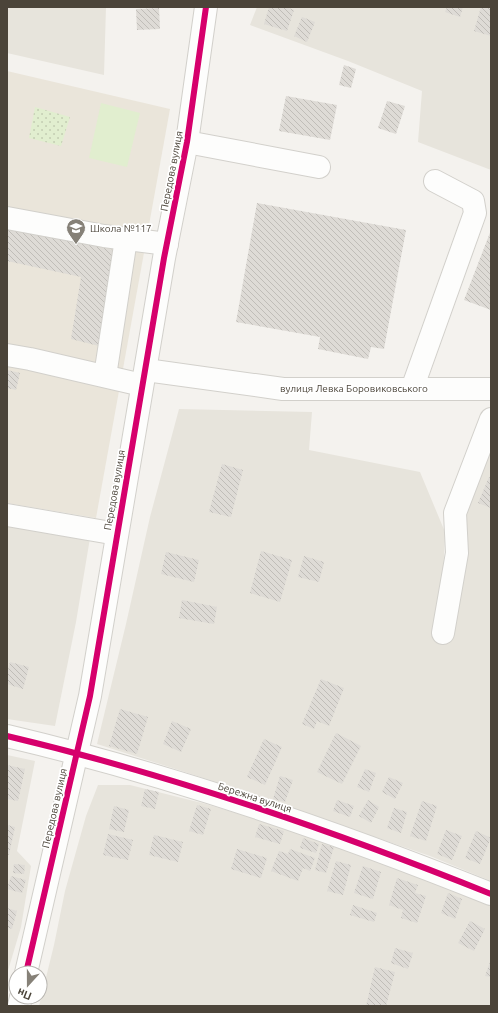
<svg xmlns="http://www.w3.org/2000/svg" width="498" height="1013" viewBox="0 0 498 1013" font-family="Ubuntu,sans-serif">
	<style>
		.residential { fill: #e7e4dc }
		.education { fill: #eae5da }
		.grass { fill: url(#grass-dots) }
		.garden { fill: #e1eecf }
		.building { fill: url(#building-back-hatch) }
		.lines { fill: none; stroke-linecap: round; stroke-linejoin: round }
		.minor-casing { stroke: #d2d0cb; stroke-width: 24 }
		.minor { stroke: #fdfdfc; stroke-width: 22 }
		.cycleway-casing { stroke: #fff; stroke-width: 8 }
		.cycleway { stroke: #d6006c; stroke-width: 6 }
		.labels { text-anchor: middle; stroke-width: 3.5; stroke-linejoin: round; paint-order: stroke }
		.street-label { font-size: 10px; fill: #4b4439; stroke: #fff }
		.poi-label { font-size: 10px; fill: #4b4439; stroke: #fff; text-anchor: start }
	</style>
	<defs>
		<pattern id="grass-dots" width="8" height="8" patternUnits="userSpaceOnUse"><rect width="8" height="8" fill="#e1eecf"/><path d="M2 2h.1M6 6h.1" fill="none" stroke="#c3cdb2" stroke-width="1.8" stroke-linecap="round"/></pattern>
		<pattern id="building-back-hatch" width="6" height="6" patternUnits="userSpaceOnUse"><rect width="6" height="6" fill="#dedbd6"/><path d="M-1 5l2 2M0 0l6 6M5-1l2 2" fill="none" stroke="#c0bdb8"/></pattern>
	</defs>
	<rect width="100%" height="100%" fill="#f4f2ee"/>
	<g class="residential">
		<polygon points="7,7 106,7 104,75 7,53"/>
		<polygon points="257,7 491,7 491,170 418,142 422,91 348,61 250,25"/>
		<polygon points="179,409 312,412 309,450 420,472 445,532 443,580 463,518 491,448 491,881 430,856 210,780 97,744 126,624 150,517"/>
		<polygon points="7,525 90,538 76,622 55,726 7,719"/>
		<polygon points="7,755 35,761 17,851 31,866 21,927 7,974"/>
		<polygon points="98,785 130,785 206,804 291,830 384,863 491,905 491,1006 39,1006 54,945 65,891 86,816"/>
	</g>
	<polygon class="education" points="7,71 170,109 96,518 7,503"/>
	<polygon class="grass" points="35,107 70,117 61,146 29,138"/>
	<polygon class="garden" points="101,103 140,113 127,167 89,158"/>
	<g class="building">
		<polygon points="269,7 286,7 294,10 287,31 264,24"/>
		<polygon points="447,7 463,7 460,17 445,12"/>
		<polygon points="481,7 491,7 491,36 474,31"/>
		<polygon points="159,8 160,29 137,30 136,9"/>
		<polygon points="302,17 315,22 307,42 294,36"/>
		<polygon points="344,65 356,69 351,88 339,85"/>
		<polygon points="286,96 337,105 330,140 279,131"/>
		<polygon points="387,101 405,106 396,134 378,128"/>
		<polygon points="257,203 406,230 384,349 371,347 368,359 318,349 320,337 236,322"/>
		<polygon points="7,230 45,235 118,251 99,346 71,339 81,277 7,261"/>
		<polygon points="491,230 491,310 464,300"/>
		<polygon points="7,370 20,373 16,390 7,388"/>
		<polygon points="222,464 243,470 231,517 209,512"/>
		<polygon points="489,477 491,478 491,508 478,503"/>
		<polygon points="261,551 292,560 280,602 250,593"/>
		<polygon points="166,552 199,560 194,582 161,574"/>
		<polygon points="304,556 324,562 319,582 298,577"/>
		<polygon points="182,600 217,607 214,624 179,618"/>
		<polygon points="10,662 29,667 23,689 7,684 7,674"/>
		<polygon points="321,679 344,688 329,726 317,721 314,729 302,724"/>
		<polygon points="120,709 148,717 137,754 109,746"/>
		<polygon points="172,721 191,729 181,752 163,744"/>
		<polygon points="336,733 361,746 342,784 317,772"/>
		<polygon points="264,739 282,747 265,785 247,777"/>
		<polygon points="7,765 25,769 18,801 7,799"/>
		<polygon points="365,769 376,773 369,792 357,787"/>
		<polygon points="280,776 293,780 285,802 273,799"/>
		<polygon points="389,777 403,783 395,799 382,792"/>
		<polygon points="145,789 159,792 155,809 141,806"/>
		<polygon points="337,800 354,806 350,817 333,811"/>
		<polygon points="368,800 379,807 371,823 359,816"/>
		<polygon points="422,801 437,806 426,841 410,836"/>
		<polygon points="197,805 211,809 203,835 189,831"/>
		<polygon points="114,806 129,810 124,832 109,829"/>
		<polygon points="394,808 407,812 401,833 387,828"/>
		<polygon points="259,824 284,831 280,844 255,837"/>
		<polygon points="7,825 15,827 9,855 7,854"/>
		<polygon points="446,830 462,836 452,860 437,854"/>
		<polygon points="476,831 491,838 480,864 465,858"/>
		<polygon points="108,834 133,840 128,860 103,855"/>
		<polygon points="154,835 183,842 178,862 149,855"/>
		<polygon points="303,838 319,844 316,853 300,848"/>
		<polygon points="322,844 334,847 326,873 315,870"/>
		<polygon points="237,849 267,858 261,878 231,869"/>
		<polygon points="290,849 315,858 310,871 303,868 298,881 271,871 279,851 288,854"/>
		<polygon points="336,861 351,865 343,895 327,891"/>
		<polygon points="14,864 25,865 24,874 13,873"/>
		<polygon points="363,866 381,872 373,899 354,893"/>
		<polygon points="11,876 26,880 22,893 7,889"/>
		<polygon points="397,878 418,885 415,893 426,896 417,923 401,918 403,910 389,905"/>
		<polygon points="448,893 462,899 455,919 441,913"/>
		<polygon points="353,905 377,913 374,922 350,915"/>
		<polygon points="7,908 17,911 12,929 7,927"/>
		<polygon points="470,921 485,929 474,951 458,943"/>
		<polygon points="395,948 413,953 408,969 391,963"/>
		<polygon points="491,959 491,977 485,976"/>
		<polygon points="375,967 395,972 386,1006 366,1006"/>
	</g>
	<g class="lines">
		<defs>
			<g id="minor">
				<polyline points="187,142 319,167"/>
				<polyline points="7,218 104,236 167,244"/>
				<polyline points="7,355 30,359 142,385"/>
				<polyline points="146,370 283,389 491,389"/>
				<polyline points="105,376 126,239"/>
				<polyline points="412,389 475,213 473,201 435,181"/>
				<polyline points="7,515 117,534"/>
				<polyline points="443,633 457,553 455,513 491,419"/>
				<path d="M7,736C172,775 334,831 491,894"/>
				<polyline points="26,973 90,696 164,258 187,142 206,7"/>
				<polyline points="19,1006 21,997"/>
			</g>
		</defs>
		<use href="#minor" class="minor-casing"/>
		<use href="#minor" class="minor"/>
		<defs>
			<g id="cycleway">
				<path d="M7,736C172,775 334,831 491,894"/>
				<polyline points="26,973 90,696 164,258 187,142 206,7"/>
			</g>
		</defs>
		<use href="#cycleway" class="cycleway-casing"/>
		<use href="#cycleway" class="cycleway"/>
	</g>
	<defs>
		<symbol id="school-pin" viewBox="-11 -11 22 30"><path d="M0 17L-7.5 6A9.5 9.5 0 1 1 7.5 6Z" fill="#868178" stroke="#fff"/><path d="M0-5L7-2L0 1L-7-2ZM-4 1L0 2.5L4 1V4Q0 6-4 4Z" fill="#fff"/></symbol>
	</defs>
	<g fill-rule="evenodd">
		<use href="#school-pin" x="65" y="217" width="22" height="30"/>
	</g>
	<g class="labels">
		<g class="street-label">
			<text transform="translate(171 171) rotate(-79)" y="4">Передова вулиця</text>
			<text x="354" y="392">вулиця Левка Боровиковського</text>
			<text transform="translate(114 490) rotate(-80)" y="4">Передова вулиця</text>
			<text transform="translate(255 797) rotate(18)" y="4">Бережна вулиця</text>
			<text transform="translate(54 808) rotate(-77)" y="4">Передова вулиця</text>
		</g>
		<g class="poi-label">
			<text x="90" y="232">Школа №117</text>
		</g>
	</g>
	<rect width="498" height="1013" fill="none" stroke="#4b4439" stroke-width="16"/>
	<g transform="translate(28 985) rotate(201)"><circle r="19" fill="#ffffff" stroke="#b7b4b0"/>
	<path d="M0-3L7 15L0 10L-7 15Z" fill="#868178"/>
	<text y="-6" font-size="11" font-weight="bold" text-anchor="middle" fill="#4b4439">Пн</text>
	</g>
</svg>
